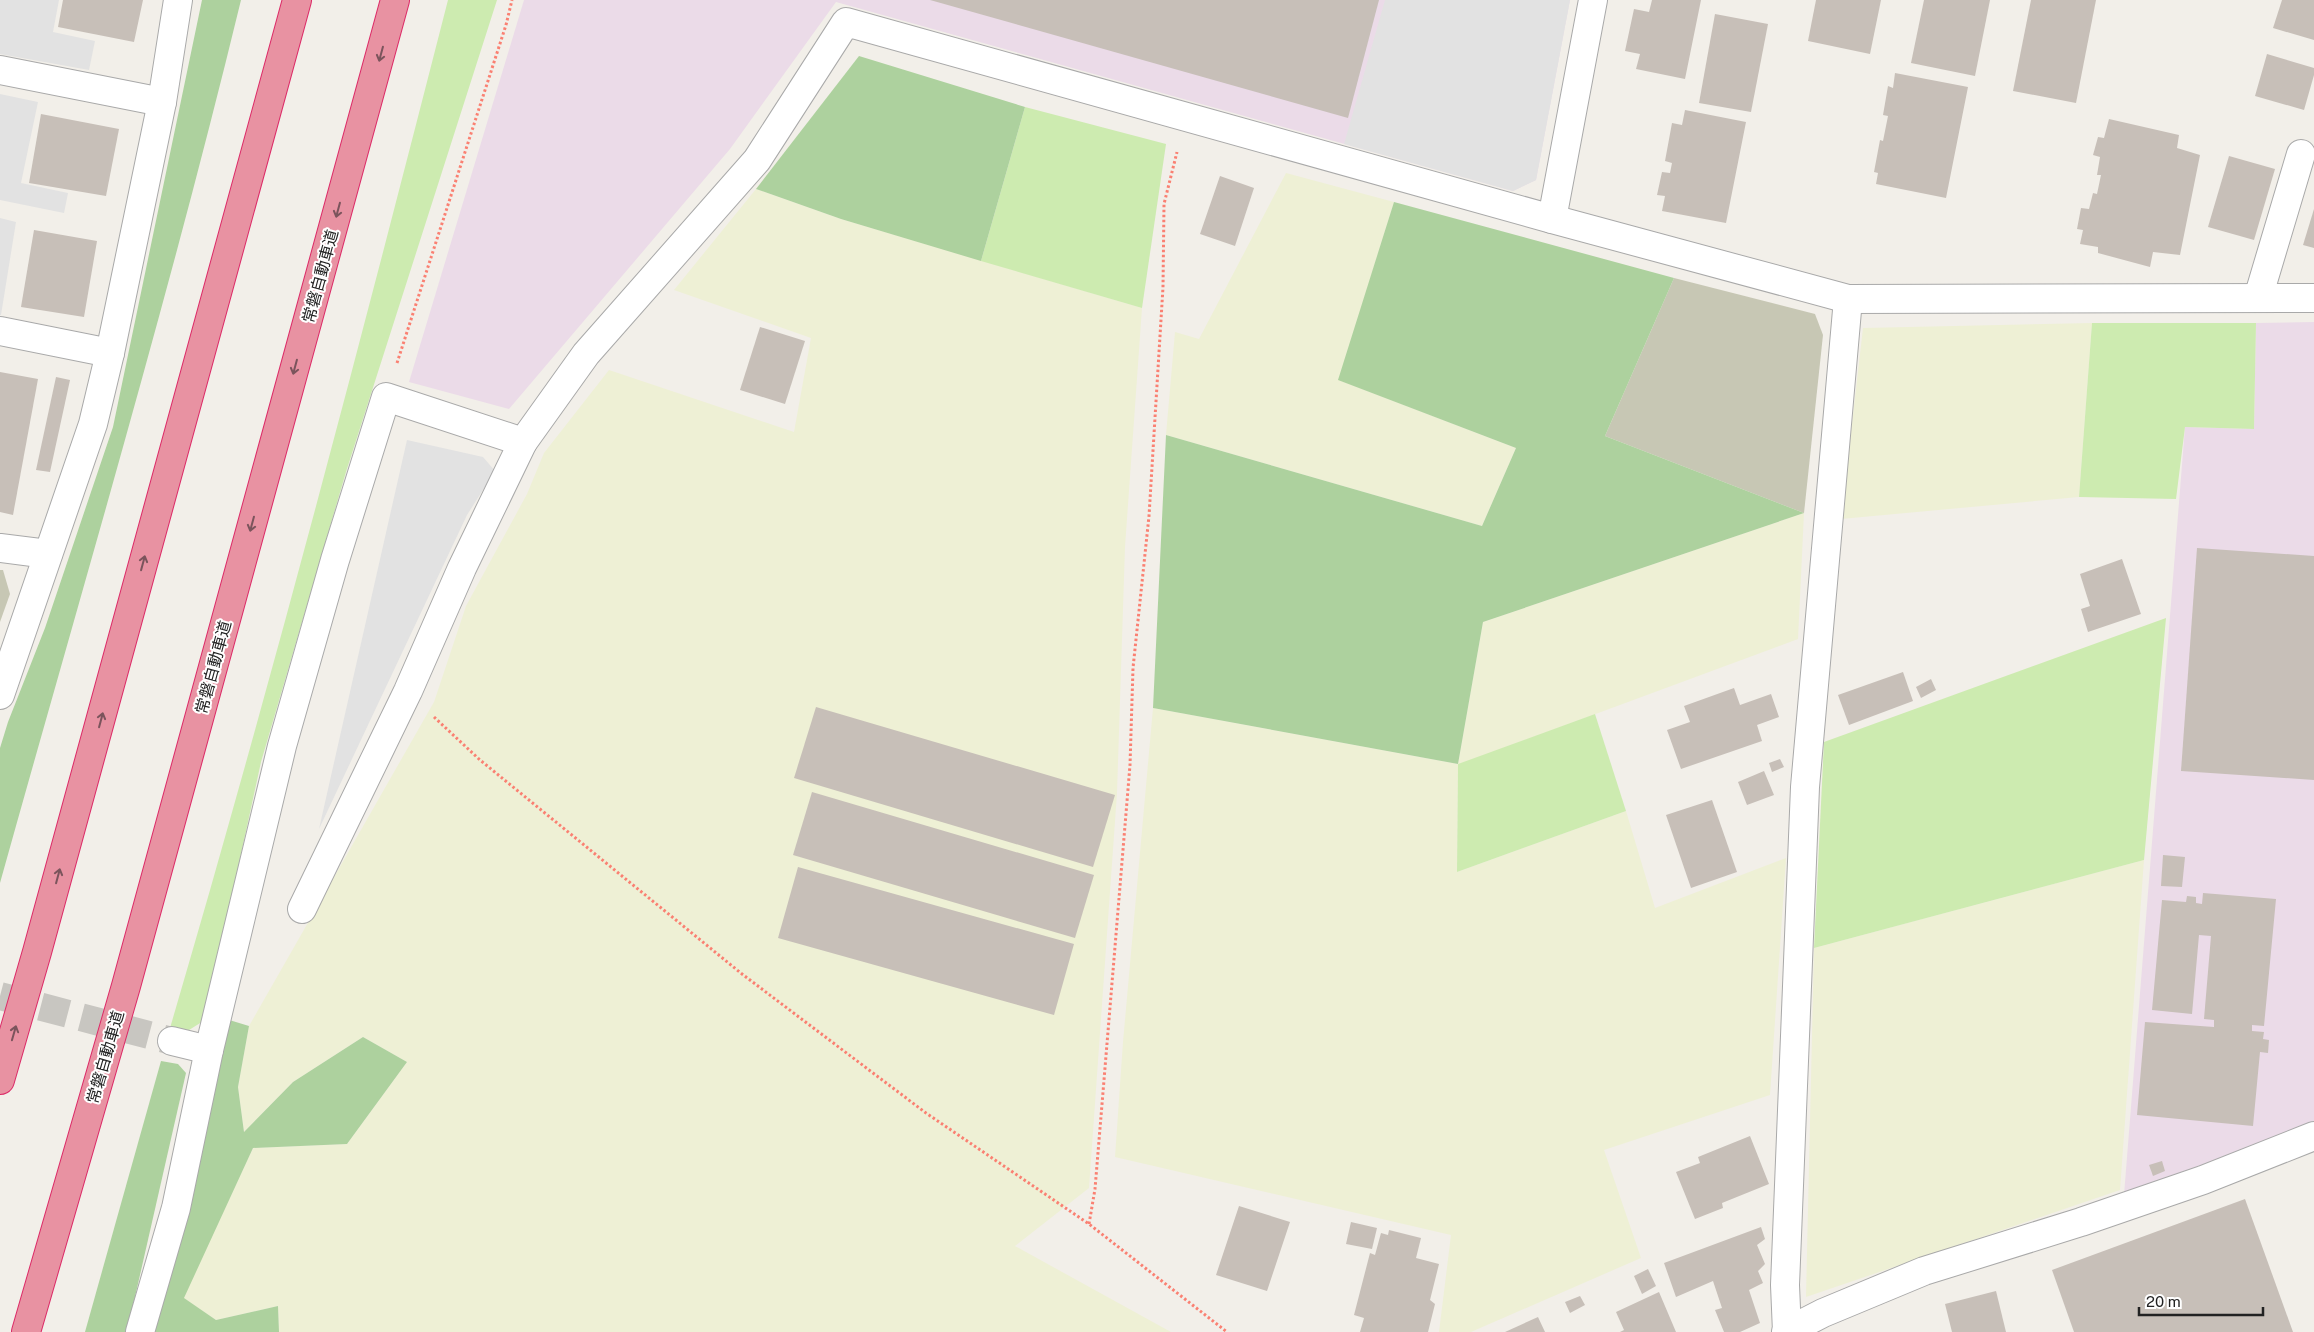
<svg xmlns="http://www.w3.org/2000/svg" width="2314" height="1332" viewBox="0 0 2314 1332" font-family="'Public Sans','Noto Sans JP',sans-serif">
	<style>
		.industrial { fill: #ebdbe8 }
		.construction { fill: #c7c7b4 }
		.farmland { fill: #eef0d5 }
		.grass { fill: #cdebb0 }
		.forest { fill: #add19e }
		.parking { fill: #e2e2e2 }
		.building { fill: #c7bfb8 }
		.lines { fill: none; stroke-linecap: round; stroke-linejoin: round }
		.minor-tunnel { stroke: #c8c6c1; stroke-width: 28; stroke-dasharray: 28 14; stroke-linecap: butt }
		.minor-casing { stroke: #a9a9a9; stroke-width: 30 }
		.highway-casing { stroke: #dc2a67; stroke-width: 30 }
		.path { stroke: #fa8072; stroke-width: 3; stroke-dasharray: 2.5 2.5; stroke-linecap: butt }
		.minor { stroke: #fff; stroke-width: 28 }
		.highway { stroke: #e892a2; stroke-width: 28 }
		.oneway { stroke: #7b545c }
		.labels { text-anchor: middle; stroke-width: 4; stroke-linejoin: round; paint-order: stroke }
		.street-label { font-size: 16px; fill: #222; stroke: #fff }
	</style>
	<rect width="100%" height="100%" fill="#f2efe9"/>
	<g class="industrial">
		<polygon points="524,0 1570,0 1536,180 1513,191 836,2 730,149 509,409 409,382"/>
		<polygon points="2314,322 2314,1121 2124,1195 2185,427 2254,429 2256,323"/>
	</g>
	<g class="construction">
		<polygon points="1674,278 1815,314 1823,335 1804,513 1605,436"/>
		<polygon points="0,570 3,570 10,594 0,622"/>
	</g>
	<g class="farmland">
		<polygon points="1286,173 1394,202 1339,380 1516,448 1482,526 1166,435 1175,332 1199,339"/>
		<polygon points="756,189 841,219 1142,308 1125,547 1117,793 1089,1188 1015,1246 1171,1332 279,1332 278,1306 216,1320 183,1298 253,1148 347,1144 407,1062 363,1037 293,1082 244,1132 238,1087 249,1026 434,702 466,606 527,494 544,453 609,370 794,432 811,338 674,290"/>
		<polygon points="2092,323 2079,497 1841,519 1863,328"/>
		<polygon points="1804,513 1798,639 1458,765 1457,872 1626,811 1655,908 1786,858 1770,1095 1604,1150 1641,1258 1471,1332 1439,1332 1451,1235 1115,1157 1123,1042 1153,708 1458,764 1483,622"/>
		<polygon points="2144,860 2120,1190 1806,1297 1814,948"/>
	</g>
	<g class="grass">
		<path d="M448,0H497L346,472L261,762L205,1020L189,1030L170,1028C270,688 360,344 448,0Z"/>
		<polygon points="1025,107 1166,144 1142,308 981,261"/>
		<polygon points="2092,323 2256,323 2254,429 2185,427 2176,499 2079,497"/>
		<polygon points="2166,618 2144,860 1814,948 1824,742"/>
		<polygon points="1595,714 1626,811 1457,872 1458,764"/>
	</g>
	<g class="forest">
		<path d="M202,0H241C169,297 82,589 0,883V748L8,722L45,628L113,427Z"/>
		<polygon points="859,56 1025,107 981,261 841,219 756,189"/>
		<polygon points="1394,202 1674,278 1605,436 1804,513 1483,622 1458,764 1153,708 1166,435 1482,526 1516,448 1338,380"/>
		<polygon points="226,1019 249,1026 238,1087 244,1132 293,1082 363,1037 407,1062 347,1144 253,1148 184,1298 216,1320 278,1306 279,1332 150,1332"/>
		<polygon points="161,1061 178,1064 186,1073 127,1332 85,1332"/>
	</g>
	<g class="parking">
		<polygon points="0,0 59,0 53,32 95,41 89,70 0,54"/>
		<polygon points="1385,0 1570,0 1536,180 1513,191 1344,144"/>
		<polygon points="0,94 38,102 21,183 68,193 64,213 0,200"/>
		<polygon points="0,218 16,222 1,315 0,315"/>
		<polygon points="407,440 483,457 495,471 467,515 319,829"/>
	</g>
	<g class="building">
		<polygon points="63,0 143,0 134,42 58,27"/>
		<polygon points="930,0 1379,0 1348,118"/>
		<polygon points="1652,0 1701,0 1685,79 1636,69 1640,54 1625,51 1634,9 1649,12"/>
		<polygon points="1816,0 1881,0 1870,54 1808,41"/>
		<polygon points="1924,0 1990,0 1975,76 1911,63"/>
		<polygon points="2031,0 2096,0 2076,103 2013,91"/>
		<polygon points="2282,0 2314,0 2314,40 2273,28"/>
		<polygon points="1715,14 1768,24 1751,112 1699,103"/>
		<polygon points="2267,54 2314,68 2314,75 2304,110 2255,96"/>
		<polygon points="1895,73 1968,87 1946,198 1876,184 1878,173 1874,172 1880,140 1883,141 1888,116 1883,115 1888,86 1893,88"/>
		<polygon points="1685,110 1746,122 1726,223 1662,211 1665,196 1657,195 1662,172 1670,173 1672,163 1665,161 1672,123 1682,125"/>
		<polygon points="41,114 119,129 106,196 29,183"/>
		<polygon points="2109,119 2179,135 2177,148 2200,155 2180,255 2153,252 2150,267 2098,253 2098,247 2080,244 2083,230 2077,229 2081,208 2089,209 2093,193 2097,194 2101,175 2097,175 2100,157 2093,155 2098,137 2104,138"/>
		<polygon points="2229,156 2275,169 2254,240 2208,227"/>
		<polygon points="1220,176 1254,188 1235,246 1200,234"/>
		<polygon points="2314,209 2314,248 2303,245"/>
		<polygon points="34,230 97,241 84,317 21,307"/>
		<polygon points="760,327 805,341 785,404 740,390"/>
		<polygon points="0,372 38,379 13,515 0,512"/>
		<polygon points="56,377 70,380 50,472 36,470"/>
		<polygon points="2197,548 2314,556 2314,780 2181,771"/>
		<polygon points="2122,559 2141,614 2088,632 2081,609 2090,606 2080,574"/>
		<polygon points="1903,672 1913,701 1849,725 1838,695"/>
		<polygon points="1931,679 1936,690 1921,698 1916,687"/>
		<polygon points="1734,688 1740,705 1771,694 1779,717 1757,725 1762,741 1681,769 1667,730 1690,722 1684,706"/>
		<polygon points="816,707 1115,795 1093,867 794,778"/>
		<polygon points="1780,759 1784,767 1772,772 1769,763"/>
		<polygon points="1764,771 1774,795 1747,805 1738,782"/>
		<polygon points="812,792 1094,875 1075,938 793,855"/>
		<polygon points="1712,800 1737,872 1691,888 1666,815"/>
		<polygon points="2163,855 2185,857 2182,887 2161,886"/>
		<polygon points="798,867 1074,944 1054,1015 778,938"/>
		<polygon points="2203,893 2276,899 2264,1026 2252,1025 2252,1031 2264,1032 2263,1039 2269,1040 2268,1053 2260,1052 2253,1126 2137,1115 2145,1022 2214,1027 2214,1020 2204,1019 2211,936 2199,935 2192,1014 2152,1010 2162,900 2186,902 2187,896 2196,897 2196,903 2202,904"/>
		<polygon points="1750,1136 1769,1184 1722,1203 1723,1208 1695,1219 1676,1172 1700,1163 1698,1157"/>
		<polygon points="2162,1161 2165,1171 2153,1176 2149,1165"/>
		<polygon points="2245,1199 2293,1332 2074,1332 2052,1270"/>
		<polygon points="1239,1206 1290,1222 1267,1291 1216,1275"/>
		<polygon points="1351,1222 1377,1228 1372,1249 1346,1244"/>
		<polygon points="1761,1227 1765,1239 1757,1245 1765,1264 1758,1271 1763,1283 1749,1290 1760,1323 1740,1332 1724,1332 1715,1310 1722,1308 1713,1281 1676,1297 1664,1263"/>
		<polygon points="1389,1230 1421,1238 1416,1258 1439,1264 1430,1300 1435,1304 1428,1332 1360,1332 1364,1318 1354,1315 1370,1253 1375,1255 1381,1233 1388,1235"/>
		<polygon points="1648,1269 1656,1286 1642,1294 1634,1276"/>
		<polygon points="1996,1291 2006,1332 1952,1332 1945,1304"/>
		<polygon points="1659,1292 1676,1332 1620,1332 1624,1330 1616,1312"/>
		<polygon points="1580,1296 1585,1305 1570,1313 1565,1302"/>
		<polygon points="1538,1317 1545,1332 1505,1332"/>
	</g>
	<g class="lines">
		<polyline class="minor-tunnel" points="0,996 172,1041"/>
		<defs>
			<g id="minor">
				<polyline points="0,70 162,102"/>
				<polyline points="1552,219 1593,0"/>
				<polyline points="2258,298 2301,154"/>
				<polyline points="0,331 110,353"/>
				<polyline points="0,548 48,554"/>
				<polyline points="0,695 93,424 110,353 162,102 178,0"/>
				<polyline points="302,909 408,691 462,568 523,442"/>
				<polyline points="172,1041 209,1050"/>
				<polyline points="140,1332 176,1208 209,1050 282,746 335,560 386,397 523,442 586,354 757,160 846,22 1552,219 1848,299"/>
				<polyline points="1786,1332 1823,1313 1924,1271 2081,1222 2203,1180 2314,1136"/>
				<polyline points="1787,1332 1785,1285 1805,787 1848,299 2314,298"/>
			</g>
			<g id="highway">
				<polyline points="0,1080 37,952 297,0"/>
				<polyline points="26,1332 126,986 395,0"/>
			</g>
		</defs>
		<use href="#minor" class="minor-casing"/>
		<use href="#highway" class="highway-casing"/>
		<g class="path">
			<polyline points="397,363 506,25 512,0"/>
			<polyline points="434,717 480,760 742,974 926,1113 1089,1224 1227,1332"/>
			<polyline points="1089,1224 1095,1189 1130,765 1133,668 1149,516 1163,287 1164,204 1177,152"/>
		</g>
		<use href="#minor" class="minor"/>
		<use href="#highway" class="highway"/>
	</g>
	<defs><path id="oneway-shaft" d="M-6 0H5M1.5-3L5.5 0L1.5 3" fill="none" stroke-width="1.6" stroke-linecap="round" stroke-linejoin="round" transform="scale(1.25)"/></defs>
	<g class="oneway">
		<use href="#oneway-shaft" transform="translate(381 54) rotate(105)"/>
		<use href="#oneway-shaft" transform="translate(338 210) rotate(105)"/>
		<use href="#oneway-shaft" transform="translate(295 367) rotate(105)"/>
		<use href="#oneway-shaft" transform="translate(252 524) rotate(105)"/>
		<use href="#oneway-shaft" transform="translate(143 563) rotate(-75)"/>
		<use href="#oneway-shaft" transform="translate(101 720) rotate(-75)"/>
		<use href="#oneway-shaft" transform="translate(58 876) rotate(-75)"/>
		<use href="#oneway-shaft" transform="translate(14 1033) rotate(-74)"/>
	</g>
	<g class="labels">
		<g class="street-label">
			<text transform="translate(320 276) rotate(-75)" y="6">常磐自動車道</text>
			<text transform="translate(213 667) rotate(-75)" y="6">常磐自動車道</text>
			<text transform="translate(105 1057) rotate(-74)" y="6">常磐自動車道</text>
		</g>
	</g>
	<path d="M2139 1307v8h124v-8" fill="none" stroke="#222222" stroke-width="2.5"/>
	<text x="2146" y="1307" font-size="15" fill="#222222" stroke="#ffffff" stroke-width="4" paint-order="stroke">20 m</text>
</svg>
